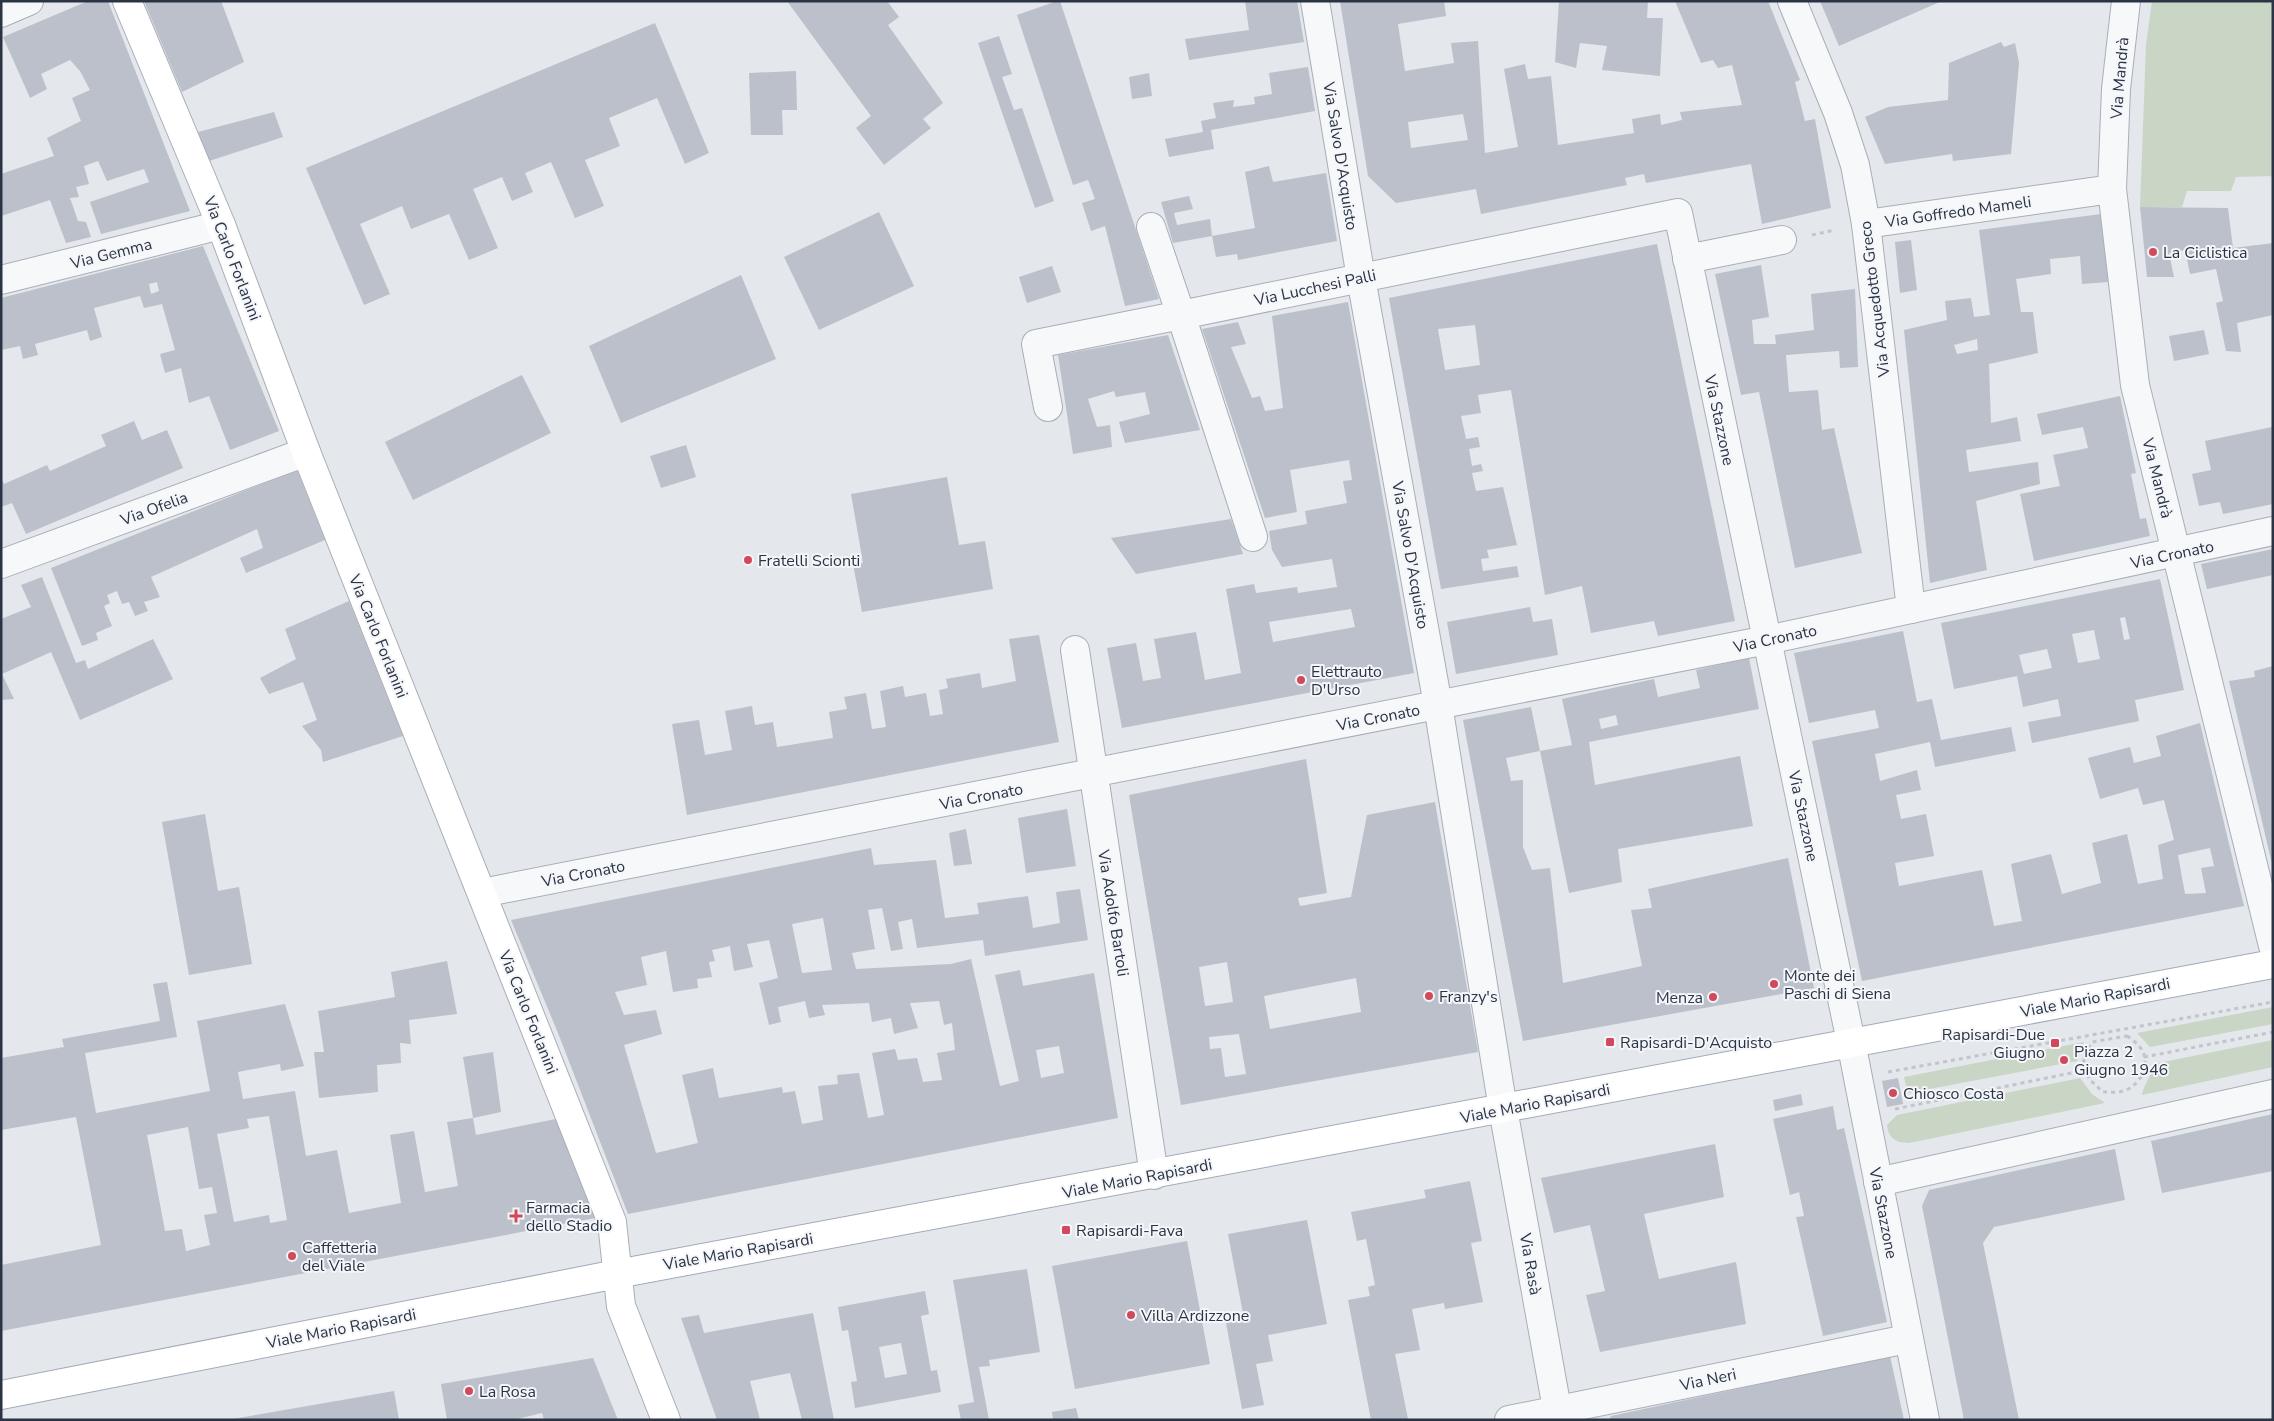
<svg xmlns="http://www.w3.org/2000/svg" width="2274" height="1421" viewBox="0 0 2274 1421" font-family="'Nunito Sans',sans-serif">
	<style>
		.green { fill: #c9d6c5 }
		.building { fill: #bbc0ca; fill-rule: evenodd }
		.lines { fill: none; stroke-linecap: round; stroke-linejoin: round }
		.street-casing { stroke: #a9aeb7; stroke-width: 30 }
		.secondary-casing { stroke: #a9aeb7; stroke-width: 30 }
		.primary-casing { stroke: #a3abb8; stroke-width: 30 }
		.path { stroke: #c2c5cb; stroke-width: 3; stroke-dasharray: 4 4; stroke-linecap: butt }
		.street { stroke: #f7f8fa; stroke-width: 28 }
		.secondary { stroke: #fff; stroke-width: 28 }
		.primary { stroke: #fff; stroke-width: 28 }
		.poi-dot { fill: #d1495b; stroke: #f4f6f9; stroke-width: 2 }
		.labels { text-anchor: middle; stroke-width: 4; stroke-linejoin: round; paint-order: stroke }
		.street-label { font-size: 16px; fill: #2b3445; stroke: #f4f6f9 }
		.poi-label { font-size: 16px; fill: #2b3445; stroke: #f4f6f9; text-anchor: start }
	</style>
	<rect width="100%" height="100%" fill="#e4e7ec"/>
	<g class="green">
		<polygon points="2152,1 2273,1 2273,176 2236,177 2231,191 2187,191 2182,207 2140,207 2146,45"/>
		<polygon points="2273,1007 2273,1024 2150,1047 2137,1033"/>
		<path d="M2273,1040V1067L2142,1095C2143,1085 2152,1077 2153,1064Z"/>
		<polygon points="2084,1042 2077,1061 1908,1093 1904,1077"/>
		<path d="M2080,1078L2092,1094L2105,1103L1909,1143C1896,1142 1889,1140 1887,1125L1897,1115Z"/>
	</g>
	<g class="building">
		<polygon points="88,1 108,1 190,211 101,234 90,202 149,182 144,169 107,181 98,161 84,166 89,184 76,187 79,197 70,198 78,221 86,222 91,237 66,243 50,200 1,216 1,174 54,156 47,138 81,121 72,98 90,90 80,71 70,60 41,74 47,89 30,98 3,37"/>
		<polygon points="144,1 221,1 244,62 182,92"/>
		<polygon points="787,1 887,1 899,17 888,25 943,103 923,119 931,128 884,165 856,128 871,116"/>
		<polygon points="1057,1 1060,1 1159,299 1125,306 1105,226 1091,231 1082,203 1095,199 1088,180 1073,185 1017,15"/>
		<polygon points="1245,1 1297,1 1304,42 1189,60 1185,39 1249,30"/>
		<path d="M1340,1H1444L1446,16L1398,24L1405,71L1454,63L1451,43L1478,41L1485,153L1518,147L1504,69L1525,64L1528,79L1551,76L1558,145L1634,133L1632,119L1660,114L1661,125L1682,120L1680,112L1742,105L1732,65L1718,68L1713,60L1701,63L1675,1H1768L1800,80L1795,82L1805,121L1815,119L1831,208L1762,224L1751,164L1646,183L1644,174L1625,178L1627,185L1481,214L1476,189L1396,203L1368,176ZM1463,114L1468,140L1411,148L1408,122Z"/>
		<polygon points="1559,1 1648,1 1647,18 1663,18 1660,76 1602,70 1607,46 1580,43 1576,68 1555,62"/>
		<polygon points="1820,1 1942,1 1839,46"/>
		<polygon points="655,23 709,153 685,164 657,98 609,118 620,146 585,160 604,206 575,218 551,162 525,173 533,192 512,201 502,177 473,189 498,248 469,260 449,214 411,229 402,206 360,224 390,294 364,305 306,168"/>
		<polygon points="999,36 1012,74 1002,77 1014,110 1022,108 1054,201 1035,208 978,43"/>
		<polygon points="2001,42 2004,47 2015,43 2019,63 2011,154 1953,161 1952,154 1885,164 1865,117 1888,107 1948,100 1949,63"/>
		<polygon points="1308,67 1315,111 1211,130 1214,149 1169,157 1165,139 1203,132 1201,121 1216,118 1213,103 1234,100 1233,107 1255,104 1254,97 1272,94 1269,73"/>
		<polygon points="796,71 797,110 782,110 783,135 751,135 749,73"/>
		<polygon points="1149,73 1152,96 1132,99 1129,77"/>
		<polygon points="274,112 283,137 209,161 198,132"/>
		<polygon points="1269,166 1273,182 1326,173 1337,241 1238,260 1237,254 1216,257 1212,236 1255,228 1245,172"/>
		<polygon points="1189,196 1193,209 1174,213 1177,225 1210,219 1212,236 1173,243 1161,202"/>
		<polygon points="2140,207 2228,208 2233,248 2273,243 2273,315 2237,323 2241,352 2226,351 2216,303 2223,301 2216,269 2190,274 2185,250 2169,253 2174,277 2147,277"/>
		<polygon points="879,212 914,286 819,330 784,257"/>
		<path d="M2101,214L2108,282L2082,284L2080,256L2050,259L2051,274L2016,279L2021,312H2033L2038,353L1989,364L1991,423L2017,417L2021,441L1966,450L1969,472L2038,462L2040,484L1976,501L1987,570L1930,583L1904,330L1947,320L1945,301L1971,298L1974,317L1990,315L1979,230ZM1977,339L1978,350L1957,354L1954,345Z"/>
		<polygon points="1911,240 1917,290 1900,293 1895,242"/>
		<path d="M1657,244L1735,621L1658,636L1654,621L1591,633L1582,586L1545,595L1511,390L1478,395L1481,413L1461,416L1466,439L1478,437L1480,447L1469,449L1472,466L1481,464L1483,471L1472,473L1476,491L1503,487L1517,545L1487,550L1489,558L1481,559L1483,571L1517,566L1519,577L1441,589L1389,298ZM1475,325L1480,365L1445,370L1438,329Z"/>
		<path d="M203,246L279,431L230,450L209,396L189,403L181,368L165,373L160,354L175,350L162,304L144,308L140,296L94,308L102,337L90,341L87,330L35,344L38,355L23,359L20,346L1,350V298ZM157,282L159,291L151,294L149,284Z"/>
		<polygon points="1761,265 1769,317 1752,320 1754,344 1776,344 1775,335 1814,330 1811,294 1855,289 1858,367 1840,368 1839,351 1786,355 1789,392 1818,390 1822,430 1834,428 1862,553 1795,568 1759,392 1741,395 1715,274"/>
		<polygon points="1052,266 1061,292 1027,303 1019,277"/>
		<polygon points="741,275 776,359 621,423 589,346"/>
		<path d="M1348,302L1414,673L1122,728L1107,648L1136,643L1143,681L1161,678L1154,639L1196,632L1205,680L1241,673L1226,589L1254,584L1256,593L1297,587L1298,593L1337,587L1332,559L1282,567L1272,550L1269,531L1307,524L1305,511L1347,503L1343,481L1352,480L1349,460L1290,470L1297,512L1265,518L1202,329L1238,322L1246,344L1231,347L1252,398L1260,396L1265,411L1283,408L1272,316ZM1351,609L1355,627L1273,642L1269,622Z"/>
		<polygon points="2204,330 2209,354 2174,361 2169,336"/>
		<polygon points="1168,335 1200,430 1125,443 1119,422 1150,414 1145,392 1116,397 1114,391 1088,399 1097,427 1110,425 1112,447 1073,454 1058,355"/>
		<polygon points="522,375 551,433 413,500 385,442"/>
		<polygon points="2120,396 2136,473 2131,474 2140,519 2146,518 2150,536 2034,561 2020,494 2060,486 2053,455 2088,448 2083,427 2042,435 2037,414"/>
		<polygon points="134,421 142,440 167,430 183,468 26,534 12,503 1,507 1,478 4,484 47,465 50,471 106,446 101,435"/>
		<polygon points="2272,427 2273,504 2223,514 2220,502 2199,506 2192,474 2211,470 2205,441"/>
		<polygon points="686,445 696,477 661,488 650,456"/>
		<polygon points="297,470 325,540 246,573 240,558 263,548 257,529 151,577 160,597 144,602 148,611 135,616 129,602 122,604 117,591 107,595 110,603 104,606 112,626 96,633 98,640 82,646 51,568"/>
		<polygon points="947,477 959,545 985,541 993,589 862,612 853,564 863,563 851,494"/>
		<polygon points="1231,519 1243,554 1136,574 1111,538"/>
		<polygon points="2273,549 2273,575 2207,589 2201,564"/>
		<polygon points="42,577 76,663 85,660 88,669 153,639 173,679 80,720 51,652 2,674 14,699 1,700 1,619 31,607 21,585"/>
		<path d="M2160,579L2184,690L2135,700L2139,721L2032,743L2028,722L2061,716L2058,699L2023,707L2017,676L1954,689L1941,623ZM2125,617L2130,639L2124,640L2120,618ZM2094,630L2100,659L2078,663L2072,634ZM2047,649L2052,668L2024,674L2019,655Z"/>
		<polygon points="349,601 403,736 323,762 321,750 302,726 317,720 303,682 269,694 260,678 296,659 285,629"/>
		<polygon points="1530,607 1533,622 1552,619 1558,655 1456,674 1447,622"/>
		<path d="M1903,631L1917,702L1932,699L1941,740L2011,727L2016,751L1935,767L1930,742L1875,754L1880,781L1917,770L1921,790L1896,795L1901,819L1926,814L1934,856L1895,863L1899,886L1982,870L1994,926L2022,921L2011,864L2051,854L2062,894L2101,883L2092,843L2127,834L2138,884L2163,879L2158,845L2174,840L2164,800L2143,805L2138,788L2100,799L2088,758L2130,747L2134,763L2161,756L2156,736L2200,723L2244,906L1862,981L1812,741L1879,728L1875,710L1809,723L1794,653ZM2210,848L2214,866L2201,868L2206,893L2185,894L2178,855Z"/>
		<polygon points="1039,635 1059,742 687,815 672,724 699,720 705,755 732,750 725,711 752,706 755,725 773,722 777,747 833,738 829,712 847,709 844,697 866,693 872,729 886,727 880,691 903,686 905,697 926,693 930,716 943,714 939,690 948,688 946,679 980,673 982,688 1016,681 1009,639"/>
		<path d="M1749,658L1759,709L1589,742L1595,785L1740,756L1753,826L1618,849L1622,882L1569,893L1540,751L1572,745L1562,699L1654,679L1658,697L1700,688L1696,670ZM1616,715L1618,725L1601,729L1599,719Z"/>
		<polygon points="2273,666 2273,864 2272,864 2229,681 2255,677 2254,671"/>
		<polygon points="1531,707 1540,751 1506,758 1511,781 1523,780 1523,847 1532,870 1550,868 1563,983 1642,966 1631,910 1652,908 1648,889 1788,858 1814,988 1523,1041 1463,720"/>
		<path d="M1306,759L1327,893L1298,898L1300,906L1351,897L1367,815L1435,802L1478,1052L1181,1105L1129,795ZM1227,962L1233,1002L1205,1006L1199,967ZM1356,978L1361,1012L1270,1029L1264,996ZM1239,1034L1246,1074L1225,1077L1221,1048L1210,1049L1209,1037Z"/>
		<polygon points="1067,809 1076,866 1026,873 1018,818"/>
		<polygon points="205,814 218,891 239,887 252,964 189,975 162,822"/>
		<polygon points="966,829 972,864 954,866 949,833"/>
		<path d="M871,848L874,865L936,860L945,918L979,914L977,903L1028,896L1033,928L1060,923L1056,892L1080,889L1088,940L985,956L983,940L917,948L912,919L898,922L903,949L891,951L882,908L868,910L875,949L852,953L856,969L951,964L971,959L1000,1086L1019,1081L995,975L1020,970L1023,986L1094,973L1118,1118L628,1214L558,1033L511,920ZM823,918L832,970L802,973L792,924ZM769,940L778,978L759,983L769,1025L781,1022L778,1007L805,1001L809,1018L825,1015L822,1005L869,1003L872,1022L891,1018L894,1034L918,1028L910,1003L939,1001L944,1025L952,1023L955,1050L937,1053L942,1080L923,1082L917,1058L898,1060L895,1049L872,1053L884,1115L868,1118L859,1073L837,1075L838,1084L818,1086L823,1120L802,1124L795,1091L783,1093L782,1087L719,1098L713,1068L682,1075L698,1143L656,1153L624,1045L662,1034L656,1010L624,1015L615,992L647,985L641,957L666,951L673,992L698,988L697,979L712,977L709,962L715,961L712,950L730,946L734,971L753,967L747,944ZM1059,1046L1064,1073L1041,1078L1036,1050Z"/>
		<polygon points="447,961 457,1014 409,1020 411,1044 400,1043 401,1063 377,1065 378,1092 319,1098 314,1052 324,1052 318,1011 395,997 391,972"/>
		<path d="M167,982L177,1037L85,1053L96,1113L210,1091L197,1021L285,1004L304,1066L281,1071L280,1064L238,1072L243,1099L295,1091L306,1156L337,1150L349,1213L401,1203L390,1135L414,1131L425,1192L458,1186L447,1122L473,1118L476,1135L556,1119L595,1218L1,1331V1265L101,1245L76,1117L1,1130V1058L64,1047L62,1039L160,1021L153,984ZM269,1116L287,1220L270,1223L269,1215L234,1222L217,1134L249,1128L247,1119ZM188,1127L199,1189L212,1187L217,1213L204,1215L210,1245L186,1251L182,1229L165,1231L147,1135Z"/>
		<polygon points="493,1052 501,1112 473,1118 463,1057"/>
		<polygon points="1898,1078 1903,1104 1887,1107 1882,1081"/>
		<polygon points="1801,1094 1803,1105 1775,1111 1773,1100"/>
		<polygon points="1833,1106 1837,1130 1844,1128 1887,1322 1823,1336 1796,1217 1804,1216 1799,1192 1790,1195 1773,1119"/>
		<polygon points="2273,1114 2273,1171 2162,1193 2151,1141"/>
		<polygon points="1715,1144 1724,1197 1644,1214 1659,1279 1736,1262 1746,1324 1600,1352 1586,1295 1605,1291 1590,1225 1554,1233 1541,1178"/>
		<polygon points="2115,1149 2125,1200 1994,1227 1983,1243 2019,1420 1964,1420 1922,1206 1929,1190"/>
		<polygon points="1470,1181 1482,1241 1471,1243 1483,1302 1445,1309 1444,1303 1412,1309 1420,1350 1395,1354 1408,1419 1371,1420 1348,1300 1370,1296 1368,1287 1375,1285 1366,1239 1357,1241 1351,1212 1426,1198 1424,1190"/>
		<polygon points="1307,1220 1327,1324 1268,1335 1273,1361 1256,1364 1264,1405 1242,1409 1226,1323 1244,1319 1228,1234"/>
		<polygon points="1187,1241 1210,1364 1075,1389 1052,1266"/>
		<polygon points="1027,1269 1040,1352 989,1360 990,1366 979,1367 989,1420 961,1420 958,1405 974,1402 953,1280"/>
		<path d="M925,1291L929,1314L921,1316L931,1371L937,1370L941,1392L855,1408L851,1382L857,1381L848,1330L842,1331L838,1307ZM901,1343L907,1374L885,1378L879,1347Z"/>
		<polygon points="813,1313 834,1420 802,1420 790,1373 750,1381 760,1420 717,1420 681,1318 699,1315 704,1333"/>
		<polygon points="1890,1356 1904,1420 1609,1420 1611,1416"/>
		<polygon points="593,1358 618,1420 544,1420 542,1413 513,1420 447,1420 441,1384"/>
		<polygon points="394,1391 399,1420 233,1420 233,1419"/>
		<polygon points="1076,1408 1079,1420 1053,1420 1052,1412"/>
	</g>
	<g class="lines">
		<defs>
			<g id="street">
				<polyline points="1315,1 1361,278 1438,705 1503,1109 1559,1420"/>
				<polyline points="1792,1 1838,113 1855,165 1866,224 1911,609"/>
				<polyline points="2126,1 2116,89 2112,189 2135,385 2273,946"/>
				<polyline points="1,13 29,1"/>
				<polyline points="1866,224 2112,189"/>
				<polyline points="1687,259 1782,240"/>
				<polyline points="1,280 221,225"/>
				<polyline points="1048,407 1036,344 1181,315 1151,227"/>
				<polyline points="1253,537 1181,315 1678,213 1851,1042 1925,1420"/>
				<polyline points="1,564 306,452"/>
				<polyline points="1075,650 1154,1175"/>
				<polyline points="482,893 1767,640 2273,531"/>
				<polyline points="1878,1182 2273,1094"/>
				<polyline points="1509,1420 1907,1339"/>
			</g>
			<polyline id="secondary" points="127,1 221,225 306,452 612,1222 621,1306 666,1420"/>
			<polyline id="primary" points="1,1395 617,1274 2273,964"/>
		</defs>
		<use href="#street" class="street-casing"/>
		<use href="#secondary" class="secondary-casing"/>
		<use href="#primary" class="primary-casing"/>
		<g class="path">
			<polyline points="1812,235 1835,230"/>
			<path d="M2127,1036C2131,1039 2136,1042 2139,1046C2153,1062 2141,1086 2123,1091C2117,1093 2109,1092 2103,1092L2089,1079L2083,1058L2092,1042Z"/>
			<polyline points="2144,1057 2273,1032"/>
			<polyline points="1888,1072 2273,1002"/>
			<polyline points="1895,1109 2086,1070"/>
		</g>
		<use href="#street" class="street"/>
		<use href="#secondary" class="secondary"/>
		<use href="#primary" class="primary"/>
	</g>
	<g class="poi-dot">
		<circle cx="2153" cy="252" r="5"/>
		<circle cx="748" cy="560" r="5"/>
		<circle cx="1301" cy="680" r="5"/>
		<circle cx="1774" cy="984" r="5"/>
		<circle cx="1429" cy="996" r="5"/>
		<circle cx="1713" cy="997" r="5"/>
		<rect x="1605" y="1037" width="10" height="10" rx="2.5"/>
		<rect x="2050" y="1038" width="10" height="10" rx="2.5"/>
		<circle cx="2064" cy="1060" r="5"/>
		<circle cx="1893" cy="1093" r="5"/>
		<path d="M513.5 1208.5h5v5h5v5h-5v5h-5v-5h-5v-5h5z"/>
		<rect x="1061" y="1225" width="10" height="10" rx="2.5"/>
		<circle cx="292" cy="1256" r="5"/>
		<circle cx="1131" cy="1315" r="5"/>
		<circle cx="469" cy="1391" r="5"/>
	</g>
	<g class="labels">
		<g class="street-label">
			<text transform="translate(2119 78) rotate(-85)" y="6">Via Mandrà</text>
			<text transform="translate(1341 156) rotate(81)" y="6">Via Salvo D'Acquisto</text>
			<text transform="translate(1958 211) rotate(-8)" y="6">Via Goffredo Mameli</text>
			<text transform="translate(111 253) rotate(-14)" y="6">Via Gemma</text>
			<text transform="translate(233 258) rotate(69)" y="6">Via Carlo Forlanini</text>
			<text transform="translate(1315 287) rotate(-12)" y="6">Via Lucchesi Palli</text>
			<text transform="translate(1874 299) rotate(-97)" y="6">Via Acquedotto Greco</text>
			<text transform="translate(1720 420) rotate(78)" y="6">Via Stazzone</text>
			<text transform="translate(2158 478) rotate(76)" y="6">Via Mandrà</text>
			<text transform="translate(154 508) rotate(-20)" y="6">Via Ofelia</text>
			<text transform="translate(2172 554) rotate(-12)" y="6">Via Cronato</text>
			<text transform="translate(1411 555) rotate(80)" y="6">Via Salvo D'Acquisto</text>
			<text transform="translate(379 636) rotate(68)" y="6">Via Carlo Forlanini</text>
			<text transform="translate(1775 638) rotate(-12)" y="6">Via Cronato</text>
			<text transform="translate(1378 717) rotate(-11)" y="6">Via Cronato</text>
			<text transform="translate(981 796) rotate(-11)" y="6">Via Cronato</text>
			<text transform="translate(1804 816) rotate(78)" y="6">Via Stazzone</text>
			<text transform="translate(583 873) rotate(-11)" y="6">Via Cronato</text>
			<text transform="translate(1114 913) rotate(81)" y="6">Via Adolfo Bartoli</text>
			<text transform="translate(2095 997) rotate(-11)" y="6">Viale Mario Rapisardi</text>
			<text transform="translate(529 1012) rotate(68)" y="6">Via Carlo Forlanini</text>
			<text transform="translate(1535 1103) rotate(-11)" y="6">Viale Mario Rapisardi</text>
			<text transform="translate(1137 1178) rotate(-11)" y="6">Viale Mario Rapisardi</text>
			<text transform="translate(1884 1213) rotate(79)" y="6">Via Stazzone</text>
			<text transform="translate(738 1251) rotate(-10)" y="6">Viale Mario Rapisardi</text>
			<text transform="translate(1531 1264) rotate(80)" y="6">Via Rasà</text>
			<text transform="translate(341 1328) rotate(-11)" y="6">Viale Mario Rapisardi</text>
			<text transform="translate(1708 1379) rotate(-12)" y="6">Via Neri</text>
		</g>
		<g class="poi-label">
			<text x="2163" y="258">La Ciclistica</text>
			<text x="758" y="566">Fratelli Scionti</text>
			<text x="1311" y="677">Elettrauto<tspan x="1311" dy="18">D'Urso</tspan></text>
			<text x="1784" y="981">Monte dei<tspan x="1784" dy="18">Paschi di Siena</tspan></text>
			<text x="1439" y="1002">Franzy's</text>
			<text x="1703" y="1003" text-anchor="end">Menza</text>
			<text x="2045" y="1040" text-anchor="end">Rapisardi-Due<tspan x="2045" dy="18">Giugno</tspan></text>
			<text x="1620" y="1048">Rapisardi-D'Acquisto</text>
			<text x="2074" y="1057">Piazza 2<tspan x="2074" dy="18">Giugno 1946</tspan></text>
			<text x="1903" y="1099">Chiosco Costa</text>
			<text x="526" y="1213">Farmacia<tspan x="526" dy="18">dello Stadio</tspan></text>
			<text x="1076" y="1236">Rapisardi-Fava</text>
			<text x="302" y="1253">Caffetteria<tspan x="302" dy="18">del Viale</tspan></text>
			<text x="1141" y="1321">Villa Ardizzone</text>
			<text x="479" y="1397">La Rosa</text>
		</g>
	</g>
	<rect width="2274" height="1421" fill="none" stroke="#2b3445" stroke-width="5"/>
</svg>
